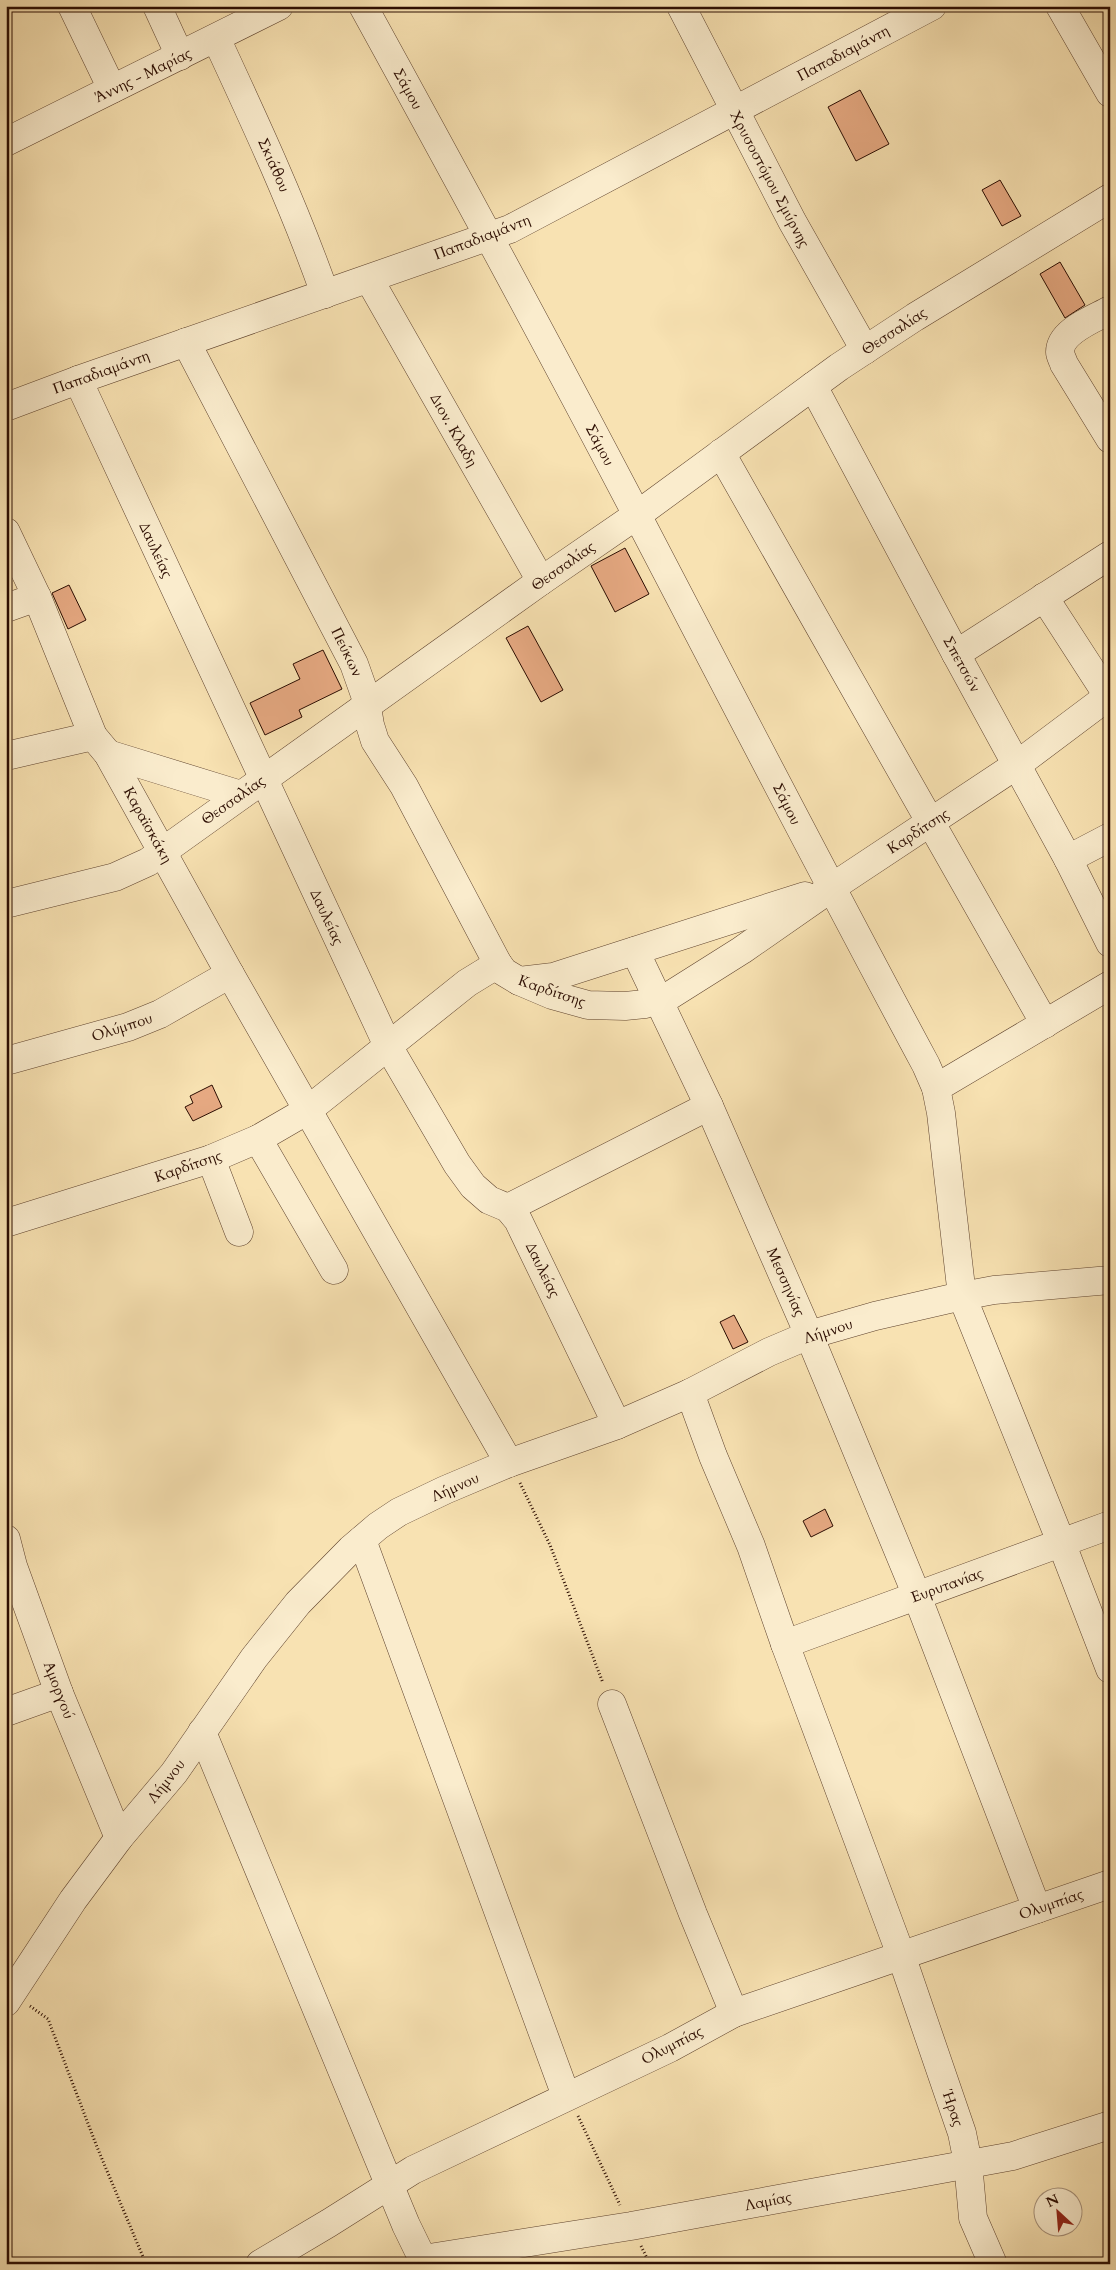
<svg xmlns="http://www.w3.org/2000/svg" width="1116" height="2270" viewBox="0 0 1116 2270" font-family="Cardo,serif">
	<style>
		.building { fill: #e6a982; stroke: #2b0c01 }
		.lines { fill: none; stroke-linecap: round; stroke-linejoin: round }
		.minor-casing { stroke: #5e422d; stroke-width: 29 }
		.path { stroke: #2b0c01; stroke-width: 3; stroke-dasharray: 1 2.5; stroke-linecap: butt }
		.minor { stroke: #faeccd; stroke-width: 28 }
		.labels { text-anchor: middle; stroke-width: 4; stroke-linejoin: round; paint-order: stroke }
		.street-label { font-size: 15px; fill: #2b0c01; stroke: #faeccd }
	</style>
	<rect width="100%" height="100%" fill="#f8e2b2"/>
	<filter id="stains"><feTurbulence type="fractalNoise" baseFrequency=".004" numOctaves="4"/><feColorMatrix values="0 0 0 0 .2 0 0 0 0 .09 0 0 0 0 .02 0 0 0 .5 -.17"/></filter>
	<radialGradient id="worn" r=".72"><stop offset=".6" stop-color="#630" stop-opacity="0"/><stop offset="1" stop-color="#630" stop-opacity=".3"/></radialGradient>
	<g class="building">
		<polygon points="860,90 889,144 856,161 828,107"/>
		<polygon points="1000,180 1021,216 1002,226 982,190"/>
		<polygon points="1060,262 1085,305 1065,318 1040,274"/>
		<polygon points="625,548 649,594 615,612 591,566"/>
		<polygon points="69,585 86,620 68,629 52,593"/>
		<polygon points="528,626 563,690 541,702 506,638"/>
		<polygon points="323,650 342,689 299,710 302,717 265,735 250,703 300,679 293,664"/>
		<polygon points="212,1085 222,1107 193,1121 185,1107 193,1103 190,1096"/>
		<polygon points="734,1315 748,1342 733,1349 720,1322"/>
		<polygon points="825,1509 833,1526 811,1537 803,1521"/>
	</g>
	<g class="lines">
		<defs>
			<g id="minor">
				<polyline points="72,6 112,89"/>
				<polyline points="157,6 180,56"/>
				<path d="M363,6C456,175 548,345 637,515C733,699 828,883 926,1065L936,1088L941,1113L962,1296L1061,1542L1110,1669"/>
				<polyline points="681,6 792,221 865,350"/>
				<polyline points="1060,6 1110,93"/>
				<path d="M216,38C255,122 294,206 325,294"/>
				<polyline points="6,142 279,6"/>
				<polyline points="369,279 541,581"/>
				<path d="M1110,310C1094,319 1060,331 1060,352C1060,356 1063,360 1064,364L1110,439"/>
				<polyline points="186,342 354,664 365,695 370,725 375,741 404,786 498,964"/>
				<polyline points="78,380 388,1046 457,1164 473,1186 489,1200 508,1208 518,1220 617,1425"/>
				<polyline points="813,386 956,654 1068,859 1110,943"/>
				<polyline points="6,407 78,380 510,229 932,6"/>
				<polyline points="721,453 1045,1024"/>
				<polyline points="6,532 37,597 93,736 108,754 230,974 509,1463"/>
				<polyline points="1044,597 1108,696"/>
				<polyline points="6,608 37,597"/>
				<polyline points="956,654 1110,555"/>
				<polyline points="108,754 241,795"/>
				<polyline points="6,756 93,736"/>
				<polyline points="1068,859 1110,837"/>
				<polyline points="6,904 115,877 148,862 541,581 637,515 839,367 915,317 1110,198"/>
				<polyline points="635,951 709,1106 809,1335 917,1596 1037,1909"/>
				<polyline points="519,981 553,977 805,896"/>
				<polyline points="6,1061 128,1027 160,1014 230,974"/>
				<polyline points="936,1088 1110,985"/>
				<polyline points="258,1139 334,1270"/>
				<polyline points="211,1159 239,1232"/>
				<polyline points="508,1208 709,1106"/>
				<polyline points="6,1223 211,1159 258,1139 308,1110 467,983 498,964 504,972 519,981 552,995 588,1005 625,1006 645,1004 669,996 742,950 831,888 1018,764 1110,695"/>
				<polyline points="690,1393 713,1456 751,1546 785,1644 901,1955 962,2133 968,2163 973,2218 993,2264"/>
				<polyline points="6,1539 13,1566 59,1693 119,1838"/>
				<polyline points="362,1540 566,2096"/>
				<polyline points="785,1644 1110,1525"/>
				<polyline points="612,1704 693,1914 734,2013"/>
				<polyline points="6,1712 59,1693"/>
				<polyline points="202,1732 406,2225 425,2264"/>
				<polyline points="6,2002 73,1900 119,1838 174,1773 254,1658 298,1603 351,1549 378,1526 399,1512 445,1490 509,1463 617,1425 690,1393 769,1352 809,1335 875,1316 962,1296 994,1290 1110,1280"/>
				<polyline points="423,2259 631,2226 1013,2156 1110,2125"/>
				<polyline points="260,2264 329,2223 413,2170 670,2048 734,2013 1110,1884"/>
			</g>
		</defs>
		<use href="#minor" class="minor-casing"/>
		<g class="path">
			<polyline points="520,1483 550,1545 603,1683"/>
			<polyline points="30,2006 48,2019 97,2147 146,2264"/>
			<polyline points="578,2116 620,2205"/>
			<polyline points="641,2246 650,2264"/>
		</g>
		<use href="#minor" class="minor"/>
	</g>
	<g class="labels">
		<g class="street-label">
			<text transform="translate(843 53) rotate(-28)" y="5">Παπαδιαμάντη</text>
			<text transform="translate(143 75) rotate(-26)" y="5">Άννης - Μαρίας</text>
			<text transform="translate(408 89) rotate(61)" y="5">Σάμου</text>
			<text transform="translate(274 165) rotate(66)" y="5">Σκιάθου</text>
			<text transform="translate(770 179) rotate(62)" y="5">Χρυσοστόμου Σμύρνης</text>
			<text transform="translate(482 237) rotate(-21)" y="5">Παπαδιαμάντη</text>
			<text transform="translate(894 331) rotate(-33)" y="5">Θεσσαλίας</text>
			<text transform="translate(101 372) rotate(-20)" y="5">Παπαδιαμάντη</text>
			<text transform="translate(454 430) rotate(61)" y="5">Διον. Κλαδη</text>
			<text transform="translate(600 445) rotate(62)" y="5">Σάμου</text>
			<text transform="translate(156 550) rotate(65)" y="5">Δαυλείας</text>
			<text transform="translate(563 566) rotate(-35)" y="5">Θεσσαλίας</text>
			<text transform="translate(347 652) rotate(64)" y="5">Πεύκων</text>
			<text transform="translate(962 664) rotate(61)" y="5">Σπετσών</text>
			<text transform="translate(233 800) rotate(-35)" y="5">Θεσσαλίας</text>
			<text transform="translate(787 804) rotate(63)" y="5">Σάμου</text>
			<text transform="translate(148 825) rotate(61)" y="5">Καραϊσκάκη</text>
			<text transform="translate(918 831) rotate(-33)" y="5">Καρδίτσης</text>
			<text transform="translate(327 917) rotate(65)" y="5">Δαυλείας</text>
			<text transform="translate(552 991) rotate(19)" y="5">Καρδίτσης</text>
			<text transform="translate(122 1027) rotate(-18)" y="5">Ολύμπου</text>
			<text transform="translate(188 1166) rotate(-19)" y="5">Καρδίτσης</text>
			<text transform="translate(543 1270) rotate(64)" y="5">Δαυλείας</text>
			<text transform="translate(786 1282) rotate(66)" y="5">Μεσσηνίας</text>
			<text transform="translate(828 1331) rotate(-18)" y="5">Λήμνου</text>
			<text transform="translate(455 1487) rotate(-24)" y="5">Λήμνου</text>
			<text transform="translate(947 1585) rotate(-20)" y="5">Ευρυτανίας</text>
			<text transform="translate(59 1690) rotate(69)" y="5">Αμοργού</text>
			<text transform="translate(166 1781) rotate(-52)" y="5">Λήμνου</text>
			<text transform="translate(1051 1904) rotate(-19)" y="5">Ολυμπίας</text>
			<text transform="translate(672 2045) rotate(-27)" y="5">Ολυμπίας</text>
			<text transform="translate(953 2108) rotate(71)" y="5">Ήρας</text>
			<text transform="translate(768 2201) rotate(-11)" y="5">Λαμίας</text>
		</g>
	</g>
	<rect width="1116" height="2270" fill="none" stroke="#f8e2b2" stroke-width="25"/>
	<rect x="8" y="8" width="1101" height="2255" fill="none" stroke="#2b0c01" stroke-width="2.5"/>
	<rect x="12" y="12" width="1091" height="2245" fill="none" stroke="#2b0c01"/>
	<g transform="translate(1058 2212) rotate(334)"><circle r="24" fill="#faeccd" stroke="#a7927b"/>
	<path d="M0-4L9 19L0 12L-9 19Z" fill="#8f2418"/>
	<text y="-8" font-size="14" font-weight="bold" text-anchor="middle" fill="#2b0c01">N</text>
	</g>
	<rect width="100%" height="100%" filter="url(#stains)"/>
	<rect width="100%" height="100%" fill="url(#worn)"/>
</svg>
